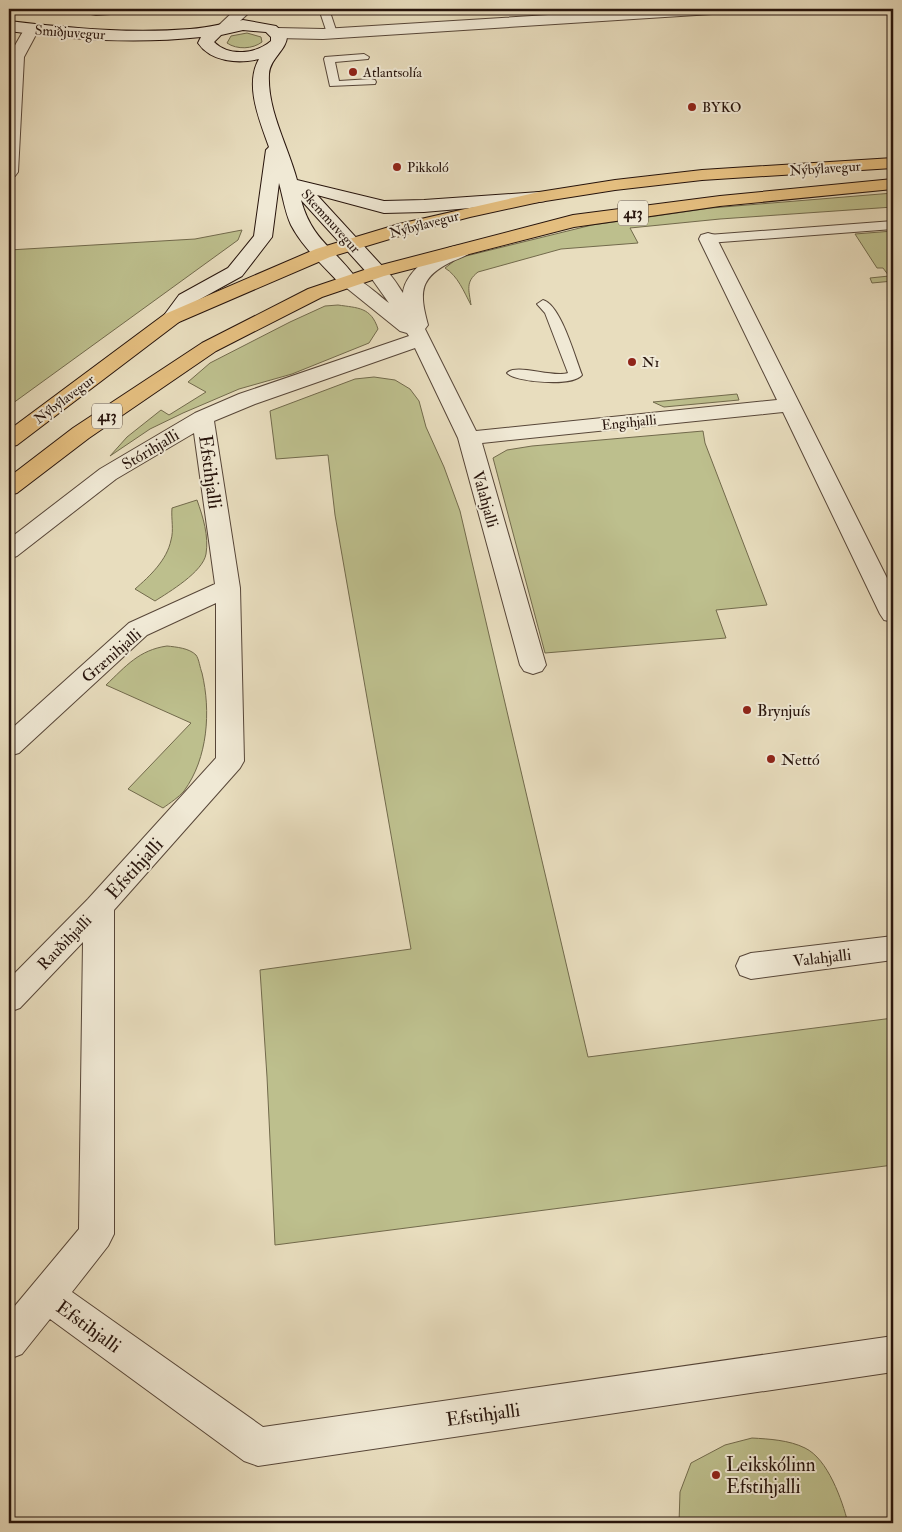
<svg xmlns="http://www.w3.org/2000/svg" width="902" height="1532" viewBox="0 0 902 1532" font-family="'IM FELL Double Pica',serif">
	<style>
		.green { fill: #bdbf8d; stroke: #726a4c }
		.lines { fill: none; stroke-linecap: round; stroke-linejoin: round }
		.lane-casing { stroke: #574638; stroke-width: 2 }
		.street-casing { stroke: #574638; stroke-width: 2 }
		.secondary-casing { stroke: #27140c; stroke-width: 2 }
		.primary-casing { stroke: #27140c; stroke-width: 2 }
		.lane { fill: #f0e9d5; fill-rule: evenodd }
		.street { fill: #f0e9d5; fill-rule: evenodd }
		.secondary { fill: #f0e9d5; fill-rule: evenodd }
		.primary { fill: #e4be7f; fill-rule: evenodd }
		.poi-dot { fill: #8f2418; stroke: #f0e9d5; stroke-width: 2 }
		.labels { text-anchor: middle; stroke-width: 4; stroke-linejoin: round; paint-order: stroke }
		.far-street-label { font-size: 14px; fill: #27140c; stroke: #f0e9d5 }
		.far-poi-label { font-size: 14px; fill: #27140c; stroke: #f0e9d5; text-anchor: start }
		.shield { fill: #f0e9d5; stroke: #635448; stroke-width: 1 }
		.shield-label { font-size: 15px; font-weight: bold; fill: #27140c }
		.street-label { font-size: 16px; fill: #27140c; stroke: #f0e9d5 }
		.poi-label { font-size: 16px; fill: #27140c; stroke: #f0e9d5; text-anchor: start }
		.near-street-label { font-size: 19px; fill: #27140c; stroke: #f0e9d5 }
		.near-poi-label { font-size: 19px; fill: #27140c; stroke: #f0e9d5; text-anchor: start }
	</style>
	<rect width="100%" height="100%" fill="#e8ddbe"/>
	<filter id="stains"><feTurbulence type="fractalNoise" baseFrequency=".004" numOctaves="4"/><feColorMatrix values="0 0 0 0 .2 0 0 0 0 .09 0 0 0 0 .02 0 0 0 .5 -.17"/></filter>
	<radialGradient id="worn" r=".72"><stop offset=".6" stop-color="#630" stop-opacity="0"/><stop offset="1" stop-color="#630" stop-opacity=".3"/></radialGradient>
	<g class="green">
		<path d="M247,33L261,37L262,42C253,49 237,50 227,43L231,36Z"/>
		<path d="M893,193V207L720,219L630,228L638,243L561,249L478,272C465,282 469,290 471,305C464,292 458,276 445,268L458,258L592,225L642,218L711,208Z"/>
		<polygon points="242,230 238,240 9,406 9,250 195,239"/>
		<polygon points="893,231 893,281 872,283 870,278 889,276 883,268 877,268 855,234"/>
		<path d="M338,305C358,308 371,307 378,329L369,343L292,374L239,389L183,413L150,429L110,456L127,437L161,410L169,415L206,392L188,382L210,363L290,322L325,306Z"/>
		<polygon points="374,377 395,380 410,389 419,401 426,427 444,467 460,511 588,1057 893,1018 893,1165 275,1245 267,1077 260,970 411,949 335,515 328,455 276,459 270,411 355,379"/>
		<polygon points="737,394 739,400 664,407 653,402"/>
		<polygon points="703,431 705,443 767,605 716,610 726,638 545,653 493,458 507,450 532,446"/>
		<path d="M197,500C203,517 209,536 206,554C203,572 169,592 155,601L135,589C150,576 167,560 171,540C174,530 171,519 172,508Z"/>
		<path d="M167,646C176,647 189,648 196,655C199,659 200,668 202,673C211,711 208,758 184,791C179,797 170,803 163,808L128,789L191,723L106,685C126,666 139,650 167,646Z"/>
		<path d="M752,1438C769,1439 789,1440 805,1448C828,1459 842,1500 848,1523H679L680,1492L691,1463L725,1445Z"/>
	</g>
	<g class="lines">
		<defs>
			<g id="lane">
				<polygon points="74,9 145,9 140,12 96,15 76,11"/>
				<polygon points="319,9 329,9 337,33 336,35 328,35 327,33"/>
				<polygon points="364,54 369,57 368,59 335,62 339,81 371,79 375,80 376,82 375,84 330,86 324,59 325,57"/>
				<polygon points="893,221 893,229 708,243 702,239 708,235"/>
				<path d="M543,300C561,305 575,358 582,375C572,387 515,382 507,373C516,363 552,378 568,373L545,313L537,304Z"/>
			</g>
			<g id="street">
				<polygon points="236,9 253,9 228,32 218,32 215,29 218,26"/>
				<polygon points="645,9 720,9 717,12 712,14 323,39 277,38 271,36 269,33 271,30 277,28 323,29"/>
				<polygon points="31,24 36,26 39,29 24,57 18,172 15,176 9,177 9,56 26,26"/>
				<path d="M708,233L715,235L717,239L893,590V622L884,620L880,614L783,412L482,443L546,665L542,671L533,674L524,671L520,665L458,438L415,348L255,404L214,421L240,588L244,761L240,768L114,910V1234L108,1246L72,1292L263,1427L893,1336V1372L258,1466L244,1461L50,1319L22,1354L9,1359V1313L79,1229L83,942L20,1008L9,1012V979L88,899L216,758V603L147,635L19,753L9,756V731L129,623L215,584L194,433L116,479L17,556L9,559V539L100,469L195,413L239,394L409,336L407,333L400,331L338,281L341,277C358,273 375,293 389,303L367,272L370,268C387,264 394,280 403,293C405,269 446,240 470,246L473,250C468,256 460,258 453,261C419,277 419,292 428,325L425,329L476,431L777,400L699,239L701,235Z"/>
				<polygon points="893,936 893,960 751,979 740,975 736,966 740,957 751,953"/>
			</g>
			<path id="secondary" d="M243,20L276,26L287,36C287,50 270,58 269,74C267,110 288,146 297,180L384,201L424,200L539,192L545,193L548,197L545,201L539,202L424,212L384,213L317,195L384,268L387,272L384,276L377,278L370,276L301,200C312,241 336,249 358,281L355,285L348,287L341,285C324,266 303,248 291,225C285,212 283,197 279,183L272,237L242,276L193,303L179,322L172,324L165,322L162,318L179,295L228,268L254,236L266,150L269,147C260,121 244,85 259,59C238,64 211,62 198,43L201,37C137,44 72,40 9,31V21C69,28 129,34 190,29C208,28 225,23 243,20ZM243,30L266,32L271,37V41C256,54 229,57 214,42L221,35Z"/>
			<g id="primary">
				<polygon points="893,158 893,168 702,180 615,190 539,202 470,217 413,232 330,257 179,322 17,445 9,447 9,430 165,314 316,249 399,224 539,192 615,180 702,170"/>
				<polygon points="893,179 893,189 720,206 574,227 384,276 322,297 216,351 89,438 17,493 9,495 9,477 73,428 202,343 308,289 370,268 573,215 720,196"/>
			</g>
		</defs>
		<use href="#lane" class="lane-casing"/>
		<use href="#street" class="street-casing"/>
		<use href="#secondary" class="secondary-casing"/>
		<use href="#primary" class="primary-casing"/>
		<use href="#lane" class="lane"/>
		<use href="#street" class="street"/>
		<use href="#secondary" class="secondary"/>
		<use href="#primary" class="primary"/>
	</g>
	<g class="poi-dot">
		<circle cx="353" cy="72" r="5"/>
		<circle cx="692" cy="107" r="5"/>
		<circle cx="397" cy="167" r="5"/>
		<circle cx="632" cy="362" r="5"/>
		<circle cx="747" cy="710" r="5"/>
		<circle cx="771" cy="759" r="5"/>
		<circle cx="716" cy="1475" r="5"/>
	</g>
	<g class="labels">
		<g class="far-street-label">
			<text transform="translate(70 32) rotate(4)" y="5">Smiðjuvegur</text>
			<text transform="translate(825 168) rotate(-4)" y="5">Nýbýlavegur</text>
			<text transform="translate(331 221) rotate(48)" y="5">Skemmuvegur</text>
			<text transform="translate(424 224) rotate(-15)" y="5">Nýbýlavegur</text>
			<text transform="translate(64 399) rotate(-37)" y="5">Nýbýlavegur</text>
			<text transform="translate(629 422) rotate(-6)" y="5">Engihjalli</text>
		</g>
		<g class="far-poi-label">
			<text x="363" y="77">Atlantsolía</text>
			<text x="702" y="112">BYKO</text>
			<text x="407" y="172">Pikkoló</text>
			<text x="642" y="367">N1</text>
		</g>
		<g class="shield">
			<rect x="618" y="200.5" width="30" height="25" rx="4"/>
			<rect x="92" y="403.5" width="30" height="25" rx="4"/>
		</g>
		<g class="shield-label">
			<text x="633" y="218">413</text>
			<text x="107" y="421">413</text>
		</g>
		<g class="street-label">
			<text transform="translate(150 449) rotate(-31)" y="6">Stórihjalli</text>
			<text transform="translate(486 499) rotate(74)" y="6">Valahjalli</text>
			<text transform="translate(111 655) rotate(-41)" y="6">Grænihjalli</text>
			<text transform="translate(64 942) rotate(-46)" y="6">Rauðihjalli</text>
			<text transform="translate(822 957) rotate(-7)" y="6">Valahjalli</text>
		</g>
		<g class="poi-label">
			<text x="757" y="716">Brynjuís</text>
			<text x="781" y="765">Nettó</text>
		</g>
		<g class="near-street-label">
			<text transform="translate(211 472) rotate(82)" y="7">Efstihjalli</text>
			<text transform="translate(134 868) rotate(-48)" y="7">Efstihjalli</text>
			<text transform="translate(89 1326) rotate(36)" y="7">Efstihjalli</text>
			<text transform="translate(483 1414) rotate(-8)" y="7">Efstihjalli</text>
		</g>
		<g class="near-poi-label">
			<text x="726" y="1471">Leikskólinn<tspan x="726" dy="22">Efstihjalli</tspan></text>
		</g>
	</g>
	<rect width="902" height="1532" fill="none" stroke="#e8ddbe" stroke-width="30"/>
	<rect x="10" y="10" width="882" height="1512" fill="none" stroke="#27140c" stroke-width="2.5"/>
	<rect x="15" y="15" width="872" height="1502" fill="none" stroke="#27140c"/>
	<rect width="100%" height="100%" filter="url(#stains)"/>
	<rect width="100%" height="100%" fill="url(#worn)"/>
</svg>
